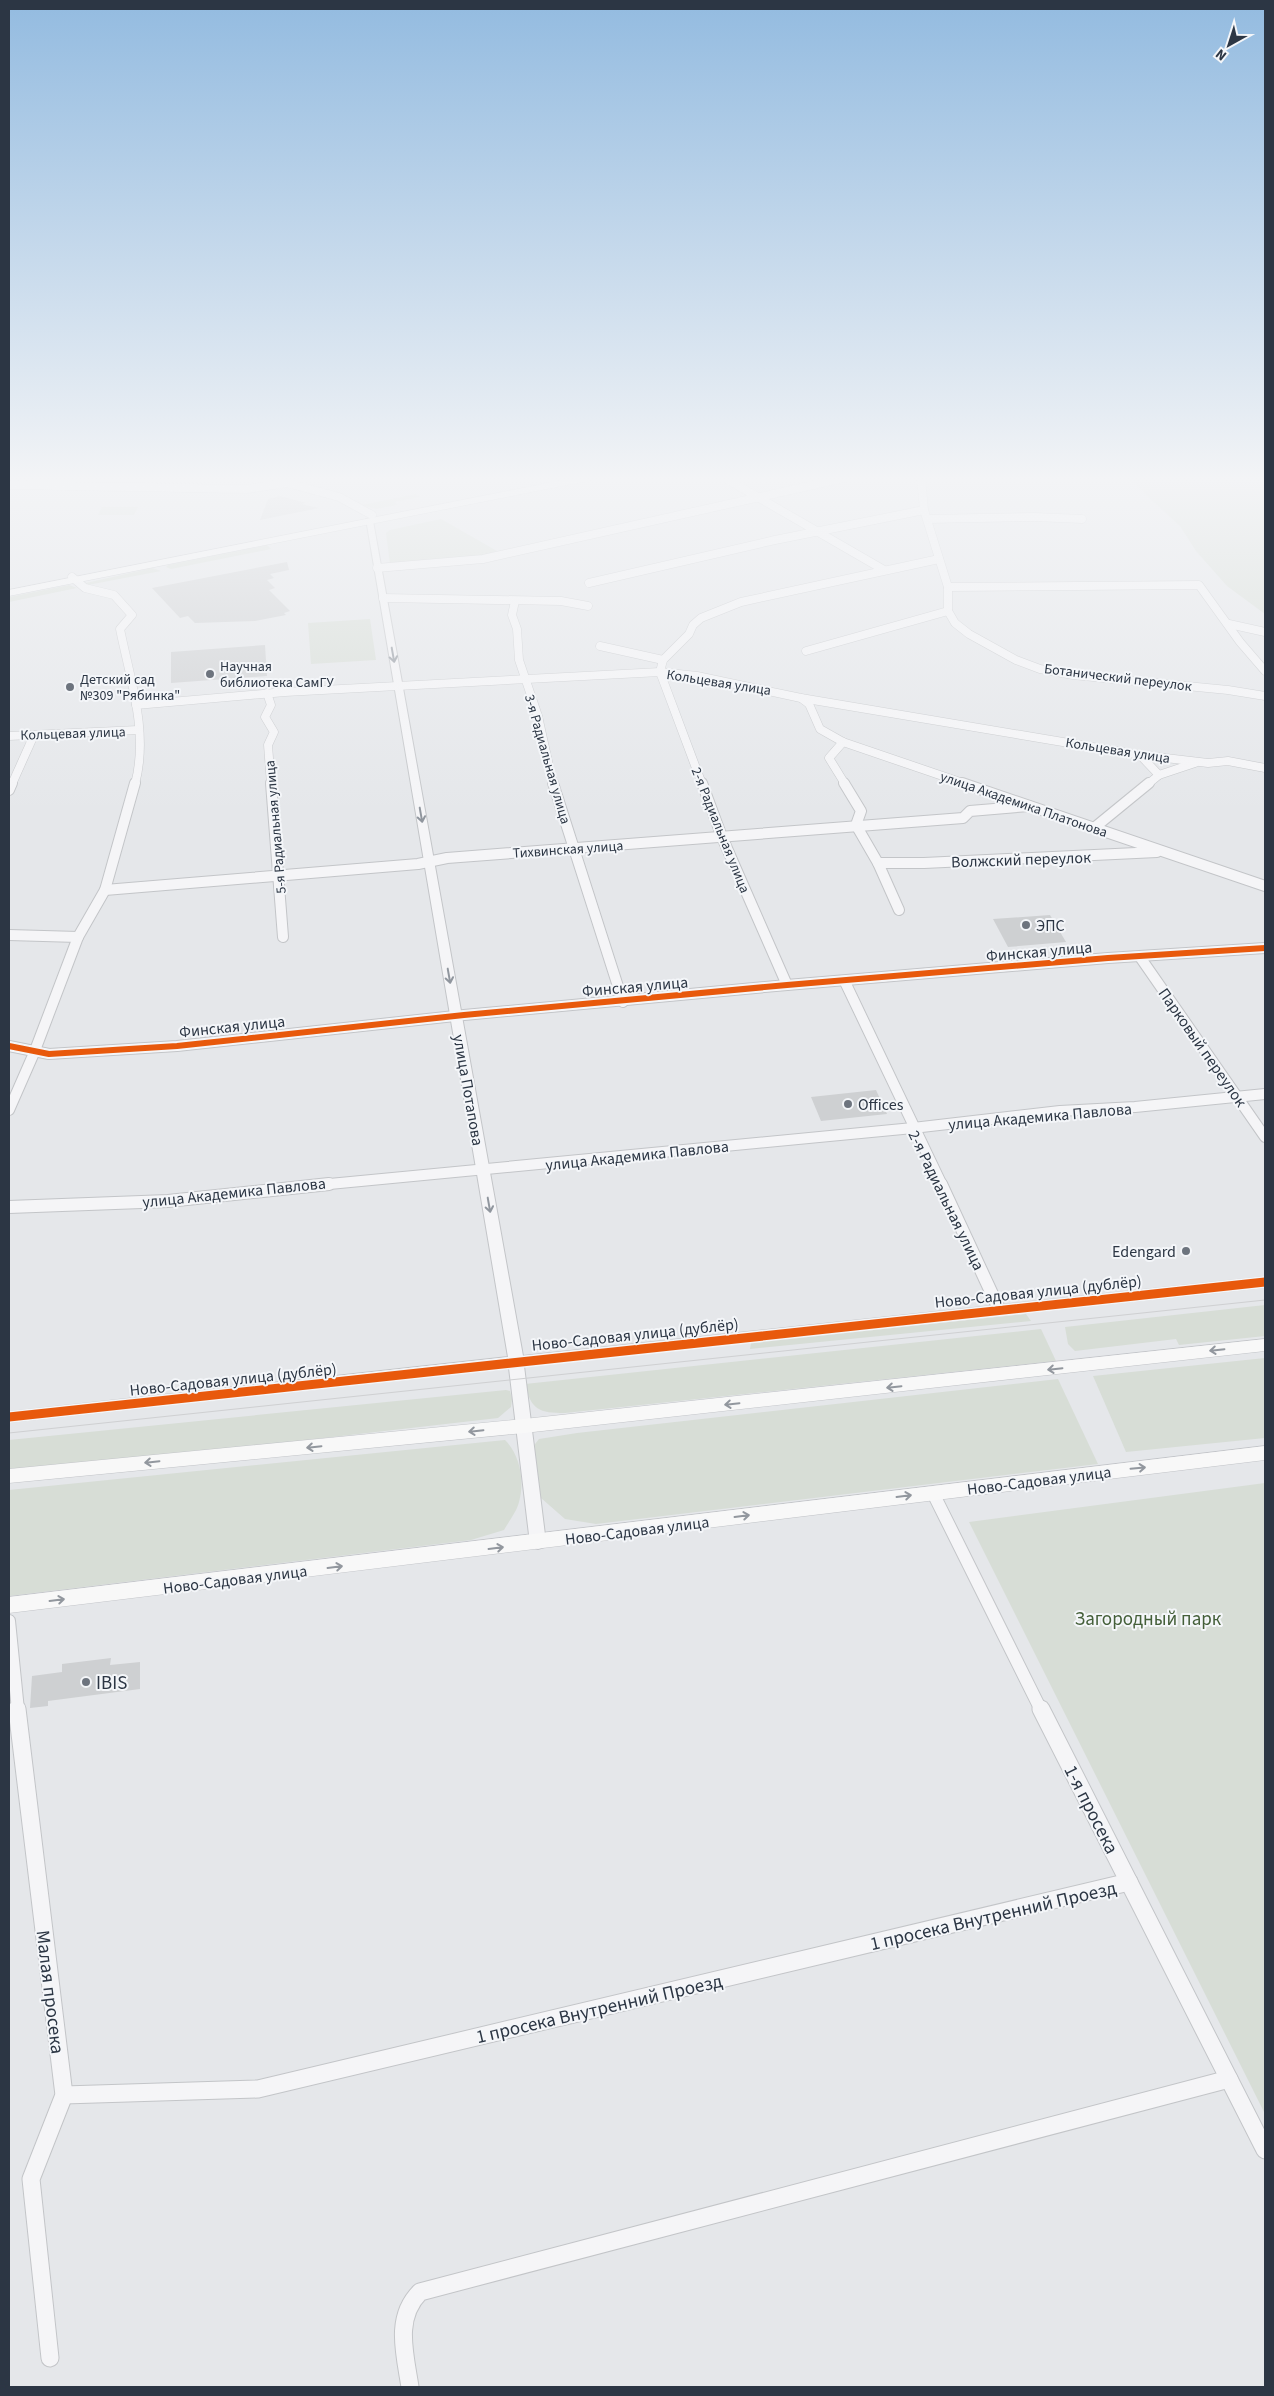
<svg xmlns="http://www.w3.org/2000/svg" width="1274" height="2396" viewBox="0 0 1274 2396" font-family="'Source Sans 3',sans-serif">
	<style>
		.green { fill: #d7ddd6 }
		.building { fill: #ced0d2 }
		.lines { fill: none; stroke-linecap: round; stroke-linejoin: round }
		.minor-far3-casing { stroke: #c3c5c8; stroke-width: 9 }
		.minor-far2-casing { stroke: #c3c5c8; stroke-width: 12 }
		.minor-far1-casing { stroke: #c3c5c8; stroke-width: 14 }
		.minor-casing { stroke: #c3c5c8; stroke-width: 19 }
		.tertiary-casing { stroke: #c3c5c8; stroke-width: 2 }
		.primary-casing { stroke: #c2c4c8; stroke-width: 1 }
		.minor-far3 { stroke: #f5f5f7; stroke-width: 8 }
		.minor-far2 { stroke: #f5f5f7; stroke-width: 10 }
		.minor-far1 { stroke: #f5f5f7; stroke-width: 12 }
		.minor { stroke: #f5f5f7; stroke-width: 17 }
		.tertiary { fill: #f5f5f7; fill-rule: evenodd }
		.primary { fill: #f8f8f8; fill-rule: evenodd }
		.tram { stroke: #cfd0d2; stroke-width: 1 }
		.cycleway-far1-casing { stroke: #f4f6f9; stroke-width: 9 }
		.cycleway-casing { stroke: #f4f6f9; stroke-width: 12 }
		.cycleway-far1 { stroke: #e8590c; stroke-width: 6 }
		.cycleway { stroke: #e8590c; stroke-width: 9 }
		.oneway { stroke: #90969e }
		.oneway2 { stroke: #92979e }
		.poi-dot { fill: #6d747e; stroke: #f4f6f9; stroke-width: 2 }
		.labels { text-anchor: middle; stroke-width: 4; stroke-linejoin: round; paint-order: stroke }
		.far-poi-label { font-size: 14px; fill: #2c3644; stroke: #f4f6f9; text-anchor: start }
		.far-street-label { font-size: 14px; fill: #2c3644; stroke: #f4f6f9 }
		.street-label { font-size: 16px; fill: #2c3644; stroke: #f4f6f9 }
		.poi-label { font-size: 16px; fill: #2c3644; stroke: #f4f6f9; text-anchor: start }
		.near-park-label { font-size: 19px; fill: #445f39; stroke: #f4f6f9 }
		.near-poi-label { font-size: 19px; fill: #2c3644; stroke: #f4f6f9; text-anchor: start }
		.near-street-label { font-size: 19px; fill: #2c3644; stroke: #f4f6f9 }
	</style>
	<rect width="100%" height="100%" fill="#e5e7ea"/>
	<g class="green">
		<polygon points="1127,477 1265,477 1265,614 1227,586 1196,551 1180,526"/>
		<polygon points="416,494 420,497 394,502 397,505 376,509 362,505"/>
		<polygon points="102,507 138,507 134,515 98,515"/>
		<polygon points="441,519 497,551 476,557 390,564 386,533 390,530"/>
		<polygon points="267,545 271,549 171,569 166,567 168,565"/>
		<polygon points="152,568 161,571 88,585 86,583"/>
		<polygon points="69,585 77,588 9,602 9,597"/>
		<polygon points="370,619 376,660 311,664 308,623"/>
		<polygon points="1265,1305 1265,1336 1179,1345 1176,1339 1075,1351 1068,1344 1065,1327"/>
		<polygon points="1026,1314 1031,1321 750,1349 751,1343"/>
		<path d="M1041,1329L1056,1361L565,1413C539,1413 531,1410 525,1384Z"/>
		<polygon points="1265,1358 1265,1438 1126,1452 1093,1376"/>
		<polygon points="1058,1379 1098,1464 596,1524 565,1519 541,1498 528,1453 539,1439 577,1433"/>
		<polygon points="506,1390 510,1391 512,1399 511,1407 498,1418 229,1449 9,1471 9,1440"/>
		<path d="M505,1440C520,1455 525,1481 519,1502C517,1511 509,1521 504,1530L471,1540L9,1596V1490Z"/>
		<polygon points="1265,1483 1265,2114 969,1522"/>
	</g>
	<g class="building">
		<polygon points="280,496 306,503 301,504 319,508 260,520 268,499"/>
		<polygon points="287,562 289,570 270,574 274,578 267,580 275,588 269,590 290,611 284,613 286,615 255,621 195,623 188,616 180,618 152,588"/>
		<polygon points="265,645 267,676 171,683 171,652"/>
		<polygon points="1050,915 1066,942 1008,947 993,919"/>
		<polygon points="876,1090 887,1114 821,1121 811,1097"/>
		<polygon points="111,1658 110,1665 140,1662 140,1689 48,1701 48,1706 30,1708 32,1676 62,1672 62,1664"/>
	</g>
	<g class="lines">
		<defs>
			<g id="minor-far3">
				<polyline points="723,477 884,570"/>
				<polyline points="921,477 924,510 948,587 948,611 955,623 969,634 1016,660 1040,669 1073,675 1228,690 1265,696"/>
				<polyline points="284,478 287,483 339,497 372,515"/>
				<polyline points="9,485 247,489 287,483"/>
				<polyline points="928,519 1035,517 1082,519"/>
				<polyline points="377,568 483,559 849,477"/>
				<path d="M72,577L85,588L114,595L132,615L120,629C130,679 149,733 135,784"/>
				<polyline points="589,583 775,540 924,510"/>
				<polyline points="948,587 1199,585 1240,642 1265,671"/>
				<polyline points="383,598 561,601 588,606"/>
				<polyline points="515,601 512,615 517,629 519,660 538,716 553,784"/>
				<polyline points="1229,624 1265,632"/>
				<polyline points="600,646 663,660"/>
				<polyline points="806,651 948,611"/>
				<polyline points="267,693 271,705 265,717 274,732 268,745 271,784"/>
				<polyline points="801,698 809,704 820,729 843,742 966,784"/>
				<polyline points="136,705 285,692 660,672 697,676 801,698 1140,755 1208,763 1228,761 1265,768"/>
				<polyline points="9,736 138,730"/>
				<polyline points="843,742 829,758 845,784"/>
				<polyline points="1140,755 1159,775 1148,784"/>
				<polyline points="1159,775 1195,763"/>
				<polyline points="12,784 34,735"/>
				<polyline points="702,784 660,672 663,660 689,634 693,625 701,618 741,602 939,559"/>
			</g>
			<g id="minor-far2">
				<polyline points="271,783 283,937"/>
				<polyline points="553,783 623,1002"/>
				<polyline points="702,783 722,837 787,985"/>
				<polyline points="844,783 861,811 856,825 878,863 899,910"/>
				<polyline points="962,783 1265,886"/>
				<polyline points="9,790 12,783"/>
				<polyline points="1094,828 1149,783"/>
				<polyline points="878,863 924,863 1157,852"/>
				<polyline points="105,890 418,864 447,858 963,818 970,811 1029,806"/>
				<polyline points="9,935 78,937"/>
				<polyline points="1140,957 1265,1137"/>
				<polyline points="845,982 942,1185"/>
				<polyline points="9,1046 49,1054 177,1046 464,1015 787,985 1108,958 1265,948"/>
				<polyline points="9,1110 34,1053 78,937 105,890 135,783"/>
				<polyline points="319,1185 913,1128 1060,1111 1135,1107 1265,1094"/>
			</g>
			<g id="minor-far1">
				<polyline points="941,1184 999,1309"/>
				<polyline points="9,1207 168,1201 329,1184"/>
				<polyline points="933,1493 1041,1710"/>
				<polyline points="9,1621 18,1710"/>
			</g>
			<g id="minor">
				<polyline points="17,1709 64,2095 31,2179 50,2358"/>
				<polyline points="1041,1709 1265,2150"/>
				<polyline points="64,2095 258,2089 1129,1882"/>
				<path d="M410,2387C405,2354 394,2318 420,2292L1229,2079"/>
			</g>
			<polygon id="tertiary" points="366,519 373,521 523,1356 1265,1277 1265,1287 524,1366 546,1543 544,1547 538,1549 532,1547 530,1543 509,1368 9,1422 9,1412 508,1357"/>
			<g id="primary">
				<polygon points="578,477 597,477 592,480 9,596 9,590"/>
				<polygon points="1265,1339 1265,1351 524,1433 9,1483 9,1469 524,1419"/>
				<polygon points="1265,1446 1265,1460 9,1613 9,1597"/>
			</g>
		</defs>
		<use href="#minor-far3" class="minor-far3-casing"/>
		<use href="#minor-far2" class="minor-far2-casing"/>
		<use href="#minor-far1" class="minor-far1-casing"/>
		<use href="#minor" class="minor-casing"/>
		<use href="#tertiary" class="tertiary-casing"/>
		<use href="#primary" class="primary-casing"/>
		<use href="#minor-far3" class="minor-far3"/>
		<use href="#minor-far2" class="minor-far2"/>
		<use href="#minor-far1" class="minor-far1"/>
		<use href="#minor" class="minor"/>
		<use href="#tertiary" class="tertiary"/>
		<use href="#primary" class="primary"/>
		<polyline class="tram" points="9,1433 1265,1300"/>
		<defs>
			<polyline id="cycleway-far1" points="9,1046 49,1054 177,1046 464,1015 787,985 1108,958 1265,948"/>
			<polyline id="cycleway" points="9,1417 1265,1282"/>
		</defs>
		<use href="#cycleway-far1" class="cycleway-far1-casing"/>
		<use href="#cycleway" class="cycleway-casing"/>
		<use href="#cycleway-far1" class="cycleway-far1"/>
		<use href="#cycleway" class="cycleway"/>
	</g>
	<defs><path id="oneway-shaft" d="M-6 0H5M1.5-3L5.5 0L1.5 3" fill="none" stroke-width="1.6" stroke-linecap="round" stroke-linejoin="round" transform="scale(1.25)"/></defs>
	<g class="oneway">
		<use href="#oneway-shaft" transform="translate(393 655) rotate(80)"/>
		<use href="#oneway-shaft" transform="translate(421 815) rotate(80)"/>
		<use href="#oneway-shaft" transform="translate(449 976) rotate(80)"/>
		<use href="#oneway-shaft" transform="translate(489 1205) rotate(80)"/>
	</g>
	<g class="oneway2">
		<use href="#oneway-shaft" transform="translate(1217 1350) rotate(174)"/>
		<use href="#oneway-shaft" transform="translate(1055 1369) rotate(174)"/>
		<use href="#oneway-shaft" transform="translate(894 1387) rotate(174)"/>
		<use href="#oneway-shaft" transform="translate(732 1404) rotate(174)"/>
		<use href="#oneway-shaft" transform="translate(476 1431) rotate(174)"/>
		<use href="#oneway-shaft" transform="translate(314 1447) rotate(174)"/>
		<use href="#oneway-shaft" transform="translate(152 1462) rotate(174)"/>
		<use href="#oneway-shaft" transform="translate(1138 1468) rotate(-5)"/>
		<use href="#oneway-shaft" transform="translate(904 1496) rotate(-7)"/>
		<use href="#oneway-shaft" transform="translate(742 1516) rotate(-7)"/>
		<use href="#oneway-shaft" transform="translate(496 1548) rotate(-7)"/>
		<use href="#oneway-shaft" transform="translate(335 1567) rotate(-7)"/>
		<use href="#oneway-shaft" transform="translate(57 1600) rotate(-7)"/>
	</g>
	<linearGradient id="sky" x2="0" y2="1"><stop stop-color="#93bbe0"/><stop offset="0.59" stop-color="#f3f4f6"/><stop offset="1" stop-color="#f3f4f6" stop-opacity="0"/></linearGradient>
	<rect width="1274" height="812" fill="url(#sky)"/>
	<g class="poi-dot">
		<circle cx="210" cy="674" r="5"/>
		<circle cx="70" cy="687" r="5"/>
		<circle cx="1026" cy="925" r="5"/>
		<circle cx="848" cy="1104" r="5"/>
		<circle cx="1186" cy="1251" r="5"/>
		<circle cx="86" cy="1682" r="5"/>
	</g>
	<g class="labels">
		<g class="far-poi-label">
			<text x="220" y="671">Научная<tspan x="220" dy="16">библиотека СамГУ</tspan></text>
			<text x="80" y="684">Детский сад<tspan x="80" dy="16">№309 "Рябинка"</tspan></text>
		</g>
		<g class="far-street-label">
			<text transform="translate(1118 677) rotate(7)" y="5">Ботанический переулок</text>
			<text transform="translate(719 682) rotate(9)" y="5">Кольцевая улица</text>
			<text transform="translate(73 733) rotate(-2)" y="5">Кольцевая улица</text>
			<text transform="translate(1118 750) rotate(9)" y="5">Кольцевая улица</text>
			<text transform="translate(548 759) rotate(74)" y="5">3-я Радиальная улица</text>
			<text transform="translate(1024 804) rotate(19)" y="5">улица Академика Платонова</text>
			<text transform="translate(275 827) rotate(-95)" y="5">5-я Радиальная улица</text>
			<text transform="translate(721 830) rotate(68)" y="5">2-я Радиальная улица</text>
			<text transform="translate(568 849) rotate(-4)" y="5">Тихвинская улица</text>
		</g>
		<g class="street-label">
			<text transform="translate(1021 859) rotate(-2)" y="6">Волжский переулок</text>
			<text transform="translate(1039 951) rotate(-5)" y="6">Финская улица</text>
			<text transform="translate(635 986) rotate(-5)" y="6">Финская улица</text>
			<text transform="translate(232 1026) rotate(-6)" y="6">Финская улица</text>
			<text transform="translate(1203 1047) rotate(55)" y="6">Парковый переулок</text>
			<text transform="translate(469 1090) rotate(80)" y="6">улица Потапова</text>
			<text transform="translate(1040 1116) rotate(-5)" y="6">улица Академика Павлова</text>
			<text transform="translate(637 1155) rotate(-6)" y="6">улица Академика Павлова</text>
			<text transform="translate(234 1192) rotate(-6)" y="6">улица Академика Павлова</text>
			<text transform="translate(947 1200) rotate(64)" y="6">2-я Радиальная улица</text>
			<text transform="translate(1038 1291) rotate(-6)" y="6">Ново-Садовая улица (дублёр)</text>
			<text transform="translate(635 1334) rotate(-6)" y="6">Ново-Садовая улица (дублёр)</text>
			<text transform="translate(233 1379) rotate(-6)" y="6">Ново-Садовая улица (дублёр)</text>
			<text transform="translate(1039 1480) rotate(-7)" y="6">Ново-Садовая улица</text>
			<text transform="translate(637 1530) rotate(-7)" y="6">Ново-Садовая улица</text>
			<text transform="translate(235 1579) rotate(-7)" y="6">Ново-Садовая улица</text>
		</g>
		<g class="poi-label">
			<text x="1036" y="931">ЭПС</text>
			<text x="858" y="1110">Offices</text>
			<text x="1176" y="1257" text-anchor="end">Edengard</text>
		</g>
		<g class="near-park-label">
			<text x="1148" y="1625">Загородный парк</text>
		</g>
		<g class="near-poi-label">
			<text x="96" y="1689">IBIS</text>
		</g>
		<g class="near-street-label">
			<text transform="translate(1092 1809) rotate(63)" y="7">1-я просека</text>
			<text transform="translate(993 1915) rotate(-13)" y="7">1 просека Внутренний Проезд</text>
			<text transform="translate(51 1992) rotate(83)" y="7">Малая просека</text>
			<text transform="translate(599 2008) rotate(-13)" y="7">1 просека Внутренний Проезд</text>
		</g>
	</g>
	<rect width="1274" height="2396" fill="none" stroke="#2c3644" stroke-width="20"/>
	<g transform="translate(1229 45) rotate(219)" stroke="#f4f6f9" stroke-width="4" paint-order="stroke">
	<path d="M0-4L9 19L0 12L-9 19Z" fill="#2c3644"/>
	<text y="-8" font-size="14" font-weight="bold" text-anchor="middle" fill="#2c3644">N</text>
	</g>
</svg>
